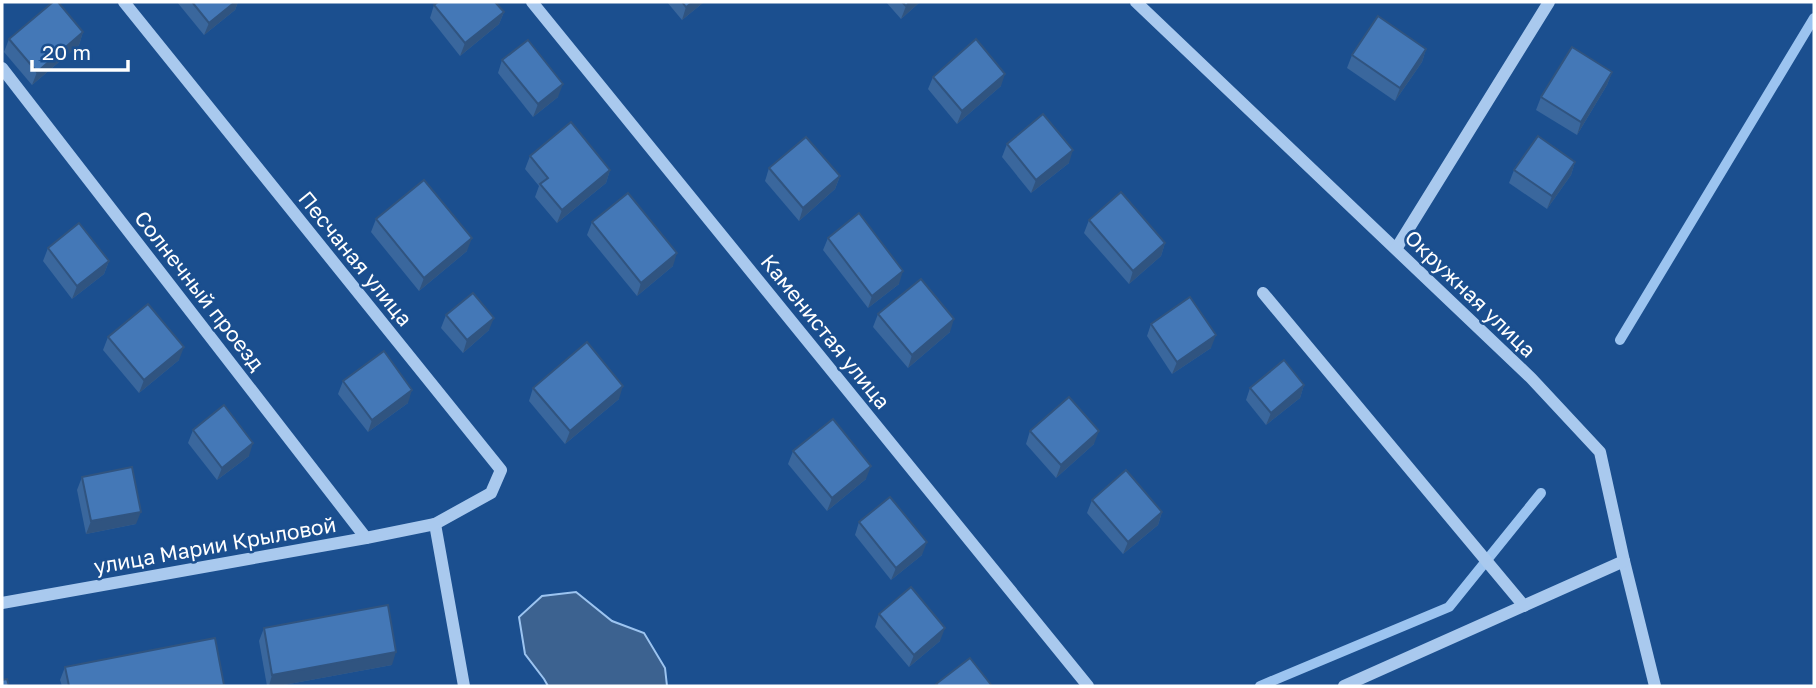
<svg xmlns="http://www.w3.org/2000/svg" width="1816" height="688" viewBox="0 0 1816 688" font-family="'Golos Text',sans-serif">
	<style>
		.water { fill: #3c6290; stroke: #9cc4f0; stroke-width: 2 }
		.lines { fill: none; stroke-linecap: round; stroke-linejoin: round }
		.stream { stroke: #9cc4f0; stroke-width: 10 }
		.minor { stroke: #a9c9ee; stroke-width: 12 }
		.wall { fill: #3a679d }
		.shaded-wall { fill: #305480 }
		.building { fill: #4478b7; stroke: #305480; stroke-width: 2 }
		.labels { text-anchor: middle; stroke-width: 5; stroke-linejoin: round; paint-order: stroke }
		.street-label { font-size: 21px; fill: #fff; stroke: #1b4f8f }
	</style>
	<rect width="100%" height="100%" fill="#1b4f8f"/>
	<polygon class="water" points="576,592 612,621 644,633 665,668 667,686 548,686 544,679 525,654 519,617 542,596"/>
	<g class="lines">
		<g class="stream">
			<polyline points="1620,340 1814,18"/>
			<polyline points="1260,686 1449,607 1541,493"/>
		</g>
		<g class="minor">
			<polyline points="532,2 1088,686"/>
			<polyline points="1136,2 1531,378 1600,452 1624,561 1655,686"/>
			<polyline points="2,68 366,538"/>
			<polyline points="1396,249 1549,2"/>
			<polyline points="1263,293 1524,606"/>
			<polyline points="435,524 464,686"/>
			<polyline points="2,603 366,538 435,524 491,493 501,470 124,2"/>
			<polyline points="1344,686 1624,561"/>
		</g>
	</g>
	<g class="wall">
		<polygon points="177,2 238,2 235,10 204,35"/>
		<polygon points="667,2 704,2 682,20"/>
		<polygon points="886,2 920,2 901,19"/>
		<polygon points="434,5 504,12 499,24 460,56 430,18"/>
		<polygon points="83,32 79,45 32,85 4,52 9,39"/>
		<polygon points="1426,49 1422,62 1395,101 1347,68 1352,55"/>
		<polygon points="502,60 558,97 533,117 498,73"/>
		<polygon points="1612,72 1607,85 1577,135 1536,110 1541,97"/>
		<polygon points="933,77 1001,86 957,124 928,89"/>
		<polygon points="1007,144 1069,163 1031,193 1002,157"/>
		<polygon points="530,156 610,170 606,183 557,223 535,197 539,186 525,169"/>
		<polygon points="1575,162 1571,175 1547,209 1509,183 1514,170"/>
		<polygon points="769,168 840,176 835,189 799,221 765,181"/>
		<polygon points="376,219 467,251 419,291 371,232"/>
		<polygon points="1089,220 1165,243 1161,256 1129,284 1084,233"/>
		<polygon points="592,222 673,266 637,296 587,235"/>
		<polygon points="828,238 899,284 868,308 823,250"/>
		<polygon points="48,248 109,261 104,274 72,299 43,261"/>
		<polygon points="878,314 950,332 908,368 873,327"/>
		<polygon points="446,315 489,330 463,353 441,328"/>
		<polygon points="1151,324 1211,348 1172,374 1147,336"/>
		<polygon points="108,337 179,360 139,393 103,350"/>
		<polygon points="343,381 408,403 368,432 338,394"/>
		<polygon points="1304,385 1300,398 1266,425 1246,400 1250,388"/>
		<polygon points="533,388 619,399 565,444 529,401"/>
		<polygon points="193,430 249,456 217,480 188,443"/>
		<polygon points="1030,431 1094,444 1056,478 1026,444"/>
		<polygon points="793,451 866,479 827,511 788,464"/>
		<polygon points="82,477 136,524 86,534 77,490"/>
		<polygon points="1092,500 1162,512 1158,525 1123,554 1087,513"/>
		<polygon points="859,522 922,555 891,580 855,535"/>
		<polygon points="879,614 940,641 909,667 875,627"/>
		<polygon points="264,628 392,665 278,686 267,686 259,641"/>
		<polygon points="65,667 224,686 62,686 60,680"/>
	</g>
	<g class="shaded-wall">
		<polygon points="235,2 238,2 235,10 204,35 209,23"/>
		<polygon points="693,2 704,2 682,20 686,7"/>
		<polygon points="910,2 920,2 901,19 906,6"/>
		<polygon points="504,12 499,24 460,56 465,43"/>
		<polygon points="83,32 79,45 32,85 37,72"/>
		<polygon points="1426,49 1422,62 1395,101 1400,88"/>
		<polygon points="1612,72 1607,85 1577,135 1581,122"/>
		<polygon points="1005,74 1001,86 957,124 962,111"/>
		<polygon points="563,84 558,97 533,117 538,104"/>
		<polygon points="1073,150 1069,163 1031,193 1036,180"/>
		<polygon points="1575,162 1571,175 1547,209 1552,196"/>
		<polygon points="610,170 606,183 557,223 562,210"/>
		<polygon points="840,176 835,189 799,221 803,208"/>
		<polygon points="472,238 467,251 419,291 424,278"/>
		<polygon points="1165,243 1161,256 1129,284 1133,271"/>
		<polygon points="677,253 673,266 637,296 641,283"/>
		<polygon points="109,261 104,274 72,299 77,286"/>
		<polygon points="903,271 899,284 868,308 872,296"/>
		<polygon points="494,318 489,330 463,353 467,340"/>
		<polygon points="954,319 950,332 908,368 912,355"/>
		<polygon points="1216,335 1211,348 1172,374 1177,362"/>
		<polygon points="184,347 179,360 139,393 144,380"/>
		<polygon points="1304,385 1300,398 1266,425 1271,413"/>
		<polygon points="623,386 619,399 565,444 570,431"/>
		<polygon points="412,390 408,403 368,432 372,420"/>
		<polygon points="1099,431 1094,444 1056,478 1061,465"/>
		<polygon points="253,443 249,456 217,480 222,468"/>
		<polygon points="871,466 866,479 827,511 832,498"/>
		<polygon points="141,512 136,524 86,534 91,521"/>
		<polygon points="1162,512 1158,525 1123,554 1128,542"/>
		<polygon points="927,542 922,555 891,580 896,568"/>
		<polygon points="945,628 940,641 909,667 914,655"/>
		<polygon points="396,652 392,665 278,686 269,686 272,675"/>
	</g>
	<g class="building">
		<polygon points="53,2 58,2 83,32 37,72 9,39"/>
		<polygon points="192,2 235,2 209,23"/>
		<polygon points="438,2 495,2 504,12 465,43 434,5"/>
		<polygon points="682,2 693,2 686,7"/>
		<polygon points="902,2 910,2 906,6"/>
		<polygon points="1378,16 1426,49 1400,88 1352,55"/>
		<polygon points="976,39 1005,74 962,111 933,77"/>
		<polygon points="528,40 563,84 538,104 502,60"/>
		<polygon points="1572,47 1612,72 1581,122 1541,97"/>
		<polygon points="1043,114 1073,150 1036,180 1007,144"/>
		<polygon points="571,122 610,170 562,210 540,184 548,178 530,156"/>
		<polygon points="1538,136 1575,162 1552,196 1514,170"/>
		<polygon points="806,137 840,176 803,208 769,168"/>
		<polygon points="424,180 472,238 424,278 376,219"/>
		<polygon points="1121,192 1165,243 1133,271 1089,220"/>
		<polygon points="628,193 677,253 641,283 592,222"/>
		<polygon points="859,213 903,271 872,296 828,238"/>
		<polygon points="79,223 109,261 77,286 48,248"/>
		<polygon points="921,279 954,319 912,355 878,314"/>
		<polygon points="473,293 494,318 467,340 446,315"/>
		<polygon points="1190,297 1216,335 1177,362 1151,324"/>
		<polygon points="148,304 184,347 144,380 108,337"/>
		<polygon points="587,342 623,386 570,431 533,388"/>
		<polygon points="384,351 412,390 372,420 343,381"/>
		<polygon points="1284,360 1304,385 1271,413 1250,388"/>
		<polygon points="1069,397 1099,431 1061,465 1030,431"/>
		<polygon points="224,405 253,443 222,468 193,430"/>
		<polygon points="833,419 871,466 832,498 793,451"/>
		<polygon points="132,467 141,512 91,521 82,477"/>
		<polygon points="1126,470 1162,512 1128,542 1092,500"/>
		<polygon points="890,497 927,542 896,568 859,522"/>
		<polygon points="911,587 945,628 914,655 879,614"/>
		<polygon points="388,605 396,652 272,675 264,628"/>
		<polygon points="215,638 224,685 69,686 65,667"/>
		<polygon points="970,658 992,686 938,686 936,684"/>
		<polygon points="7,679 9,686 2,686 2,680"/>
	</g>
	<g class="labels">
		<g class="street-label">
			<text transform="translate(355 259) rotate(51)" y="7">Песчаная улица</text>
			<text transform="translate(199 291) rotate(52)" y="7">Солнечный проезд</text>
			<text transform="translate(1470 294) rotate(44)" y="7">Окружная улица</text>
			<text transform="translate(825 332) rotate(51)" y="7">Каменистая улица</text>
			<text transform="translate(215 546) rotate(-10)" y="7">улица Марии Крыловой</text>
		</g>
	</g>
	<rect width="1816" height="688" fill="none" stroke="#ffffff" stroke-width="7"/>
	<path d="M32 60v10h96v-10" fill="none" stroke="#ffffff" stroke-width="3.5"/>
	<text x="42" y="60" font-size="21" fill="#ffffff" stroke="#1b4f8f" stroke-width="5" paint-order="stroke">20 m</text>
</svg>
